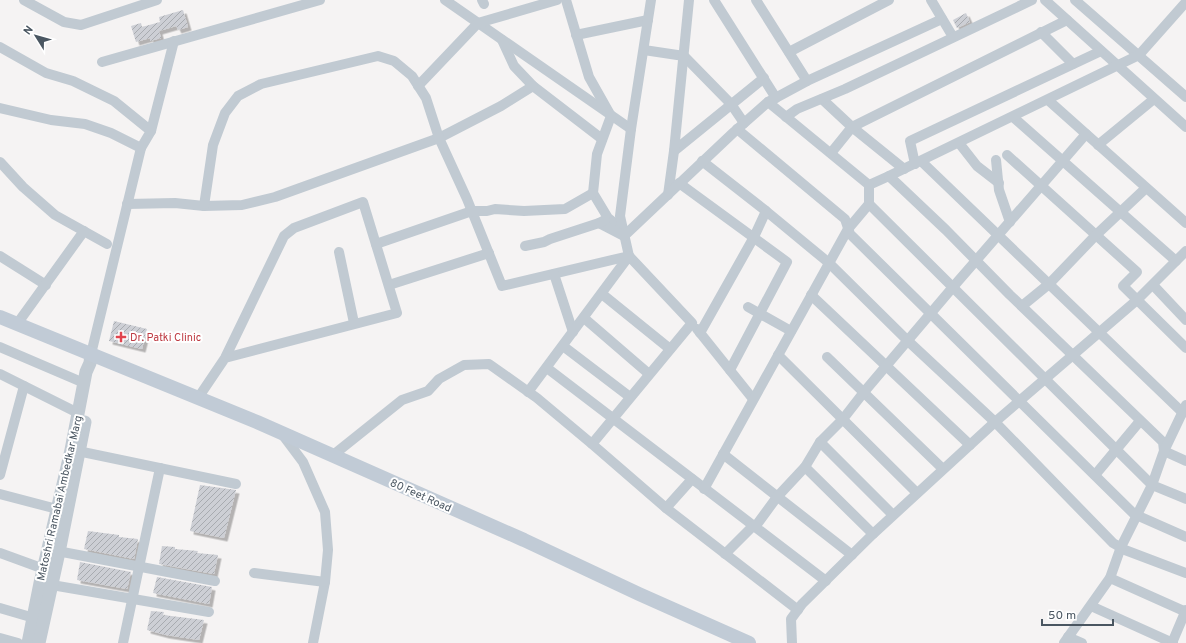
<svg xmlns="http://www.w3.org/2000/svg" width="1186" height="643" viewBox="0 0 1186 643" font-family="Overpass,sans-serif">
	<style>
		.building { fill: url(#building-hatch); filter: url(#shadow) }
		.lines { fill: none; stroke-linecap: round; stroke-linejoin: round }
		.minor { stroke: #c1cad2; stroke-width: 10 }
		.tertiary { stroke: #c1cad2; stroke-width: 13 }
		.secondary { stroke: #c1cbd6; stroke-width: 14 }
		.health-dot { fill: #e0444e; stroke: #fff; stroke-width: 1.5 }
		.labels { text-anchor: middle; stroke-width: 4; stroke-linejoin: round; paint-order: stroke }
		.health-label { font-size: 11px; fill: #be3a42; stroke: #fff; text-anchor: start }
		.street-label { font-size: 11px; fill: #4a5661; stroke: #fff }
	</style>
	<defs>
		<pattern id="building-hatch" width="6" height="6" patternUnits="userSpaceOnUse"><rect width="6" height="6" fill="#cdcfd5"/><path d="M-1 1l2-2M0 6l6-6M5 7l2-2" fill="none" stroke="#a8abb0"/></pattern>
		<filter id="shadow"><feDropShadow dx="3.5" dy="3.5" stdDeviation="0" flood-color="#0004"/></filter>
	</defs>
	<rect width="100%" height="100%" fill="#f5f3f3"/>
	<g class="building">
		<polygon points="183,10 188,27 178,30 176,26 159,31 161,38 150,41 150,38 136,42 131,26 141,23 142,27 160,22 159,17"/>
		<polygon points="966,13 970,22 957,28 953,20"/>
		<polygon points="114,321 147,329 142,349 109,341"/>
		<polygon points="200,485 236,490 224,538 190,531"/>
		<polygon points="88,531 119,535 119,537 138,539 134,559 84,549"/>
		<polygon points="162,546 175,547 175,549 198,551 197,553 218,555 214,574 159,564"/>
		<polygon points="80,562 131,572 127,589 77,580"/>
		<polygon points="157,577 212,587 209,604 153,593"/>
		<polygon points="151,611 164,612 163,615 204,620 199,640 166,635 147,630"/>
	</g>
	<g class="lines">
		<g class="minor">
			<polyline points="24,0 64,22 81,25 157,0"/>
			<polyline points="445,0 631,129"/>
			<polyline points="482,0 484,4"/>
			<polyline points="566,0 589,77 611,116 597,154 593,193 608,218 622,229"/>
			<polyline points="714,0 776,98"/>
			<polyline points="756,0 807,81"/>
			<polyline points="931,0 953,37"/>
			<polyline points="1045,0 1186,127"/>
			<polyline points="1075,0 1186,97"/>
			<polyline points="1041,32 1073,64"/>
			<polyline points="576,35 648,20"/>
			<polyline points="502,40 514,66 533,86 602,139"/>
			<polyline points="0,47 46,73 73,81 114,101 151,131 141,148"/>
			<polyline points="644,50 684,56 731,104 744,123"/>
			<polyline points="789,52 889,0"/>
			<polyline points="102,62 320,0"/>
			<polyline points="418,86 478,23 557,0"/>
			<polyline points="822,99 852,127 904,169"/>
			<polyline points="1048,100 1186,223"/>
			<polyline points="768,102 869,185 889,176 946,230 1010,295 1163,442 1164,451 1186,461"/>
			<polyline points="0,108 51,120 85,124 111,133 141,148 91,354"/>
			<polyline points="786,117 797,109 845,89 1032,0"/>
			<polyline points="1013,117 1176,261"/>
			<polyline points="737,129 845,219 850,234 1134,514 1186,537"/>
			<polyline points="151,131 174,41"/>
			<polyline points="959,143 977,166 999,183"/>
			<polyline points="1098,145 1154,99"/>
			<polyline points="674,151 764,78"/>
			<polyline points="831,153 852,127 1067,20"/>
			<polyline points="1007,155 1137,272 1123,286 1186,348"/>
			<polyline points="996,160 999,190 1010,222"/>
			<polyline points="702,161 766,211 829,263 908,341 995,422 1113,543 1125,550 1186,573"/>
			<polyline points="921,161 1183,413"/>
			<polyline points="0,162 23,187 55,215 107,244"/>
			<polyline points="915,164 910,141 1101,51"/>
			<polyline points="889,176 1139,55 1186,2"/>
			<polyline points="679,183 787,262 730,370"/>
			<polyline points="668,195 674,151 689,0"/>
			<polyline points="127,204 175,203 204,206 242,205 275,197 439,138 501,106 533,86"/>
			<polyline points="869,204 1152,485 1186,499"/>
			<polyline points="204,206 213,145 225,113 238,96 261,84 378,56 394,61 412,76 426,98 439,138 467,199 502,286 629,256 620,216 631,129 651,0"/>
			<polyline points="599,223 624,236 734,132 768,102 807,81 942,19"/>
			<polyline points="376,244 472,211 487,211 495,209 524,211 565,209 593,193"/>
			<polyline points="525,246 544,242 550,239 599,223 605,220"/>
			<polyline points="339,252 354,323"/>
			<polyline points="0,256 46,285"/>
			<polyline points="554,274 573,332"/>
			<polyline points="389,285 489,253"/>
			<polyline points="1153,285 1186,320"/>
			<polyline points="602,294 670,349"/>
			<polyline points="811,295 970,445"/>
			<polyline points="1022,306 1049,284 1096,235 1146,188"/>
			<polyline points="748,307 791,331"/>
			<polyline points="584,318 649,374"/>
			<polyline points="17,324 84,231"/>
			<polyline points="697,329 753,399"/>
			<polyline points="700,333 754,237 766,211"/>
			<polyline points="563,346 630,397"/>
			<polyline points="0,347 84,383"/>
			<polyline points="778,355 917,493"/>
			<polyline points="827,357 943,469"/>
			<polyline points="547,368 826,581"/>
			<polyline points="0,374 78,413"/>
			<polyline points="528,392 629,256 692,323 592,444"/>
			<polyline points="198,398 225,358 284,236 294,228 363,202 397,313 225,358"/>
			<polyline points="282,434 303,462 325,512 328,550 325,582 313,643"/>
			<polyline points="820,442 893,515"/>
			<polyline points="73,450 236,484"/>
			<polyline points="723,454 852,555"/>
			<polyline points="332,456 402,400 428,391 439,379 464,365 489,364 537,398 592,444 666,508 798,610"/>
			<polyline points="805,467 873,534"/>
			<polyline points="0,475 24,386"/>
			<polyline points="1095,475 1140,421"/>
			<polyline points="704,489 848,229 869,204 869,185"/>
			<polyline points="0,494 57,509"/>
			<polyline points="666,508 692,479"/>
			<polyline points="52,550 215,581"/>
			<polyline points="0,553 44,569"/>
			<polyline points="725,554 753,526 755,527 777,497 805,467 820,442 843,419 864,392 953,287 1086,134"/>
			<polyline points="254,573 325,582"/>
			<polyline points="1110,578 1186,612"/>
			<polyline points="46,584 209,612"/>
			<polyline points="1091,606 1173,643"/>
			<polyline points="0,608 34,618"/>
			<polyline points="1068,637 1082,643"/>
			<polyline points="0,638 18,643"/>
			<polyline points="123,643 160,468"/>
			<polyline points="792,643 791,619 802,604 873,534 995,422 1137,300 1186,251"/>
			<polyline points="1064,643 1110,578 1121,547 1152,485 1164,451 1186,405"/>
			<polyline points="1172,643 1186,610"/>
		</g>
		<g class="tertiary">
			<polyline points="28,643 40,583 71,450 86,372 90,363 91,354"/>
			<polyline points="39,643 59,552 85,422"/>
		</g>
		<polyline class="secondary" points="0,317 257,422 524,540 639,594 749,643"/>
	</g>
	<path class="health-dot" d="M119 331h4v4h4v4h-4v4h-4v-4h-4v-4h4z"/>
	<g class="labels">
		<g class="health-label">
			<text x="130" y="341">Dr. Patki Clinic</text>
		</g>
		<g class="street-label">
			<text transform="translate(421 495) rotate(24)" y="4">80 Feet Road</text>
			<text transform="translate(59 498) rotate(-77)" y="4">Matoshri Ramabai Ambedkar Marg</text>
		</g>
	</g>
	<g transform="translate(36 36) rotate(307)" stroke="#ffffff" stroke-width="3" paint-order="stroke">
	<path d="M0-3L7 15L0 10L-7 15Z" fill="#4a5661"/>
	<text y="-6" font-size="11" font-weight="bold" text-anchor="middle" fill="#4a5661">N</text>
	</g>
	<path d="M1042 619v6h71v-6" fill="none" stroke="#4a5661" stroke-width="2"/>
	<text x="1048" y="619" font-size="12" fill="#4a5661" stroke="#ffffff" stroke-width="3" paint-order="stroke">50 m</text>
</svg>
